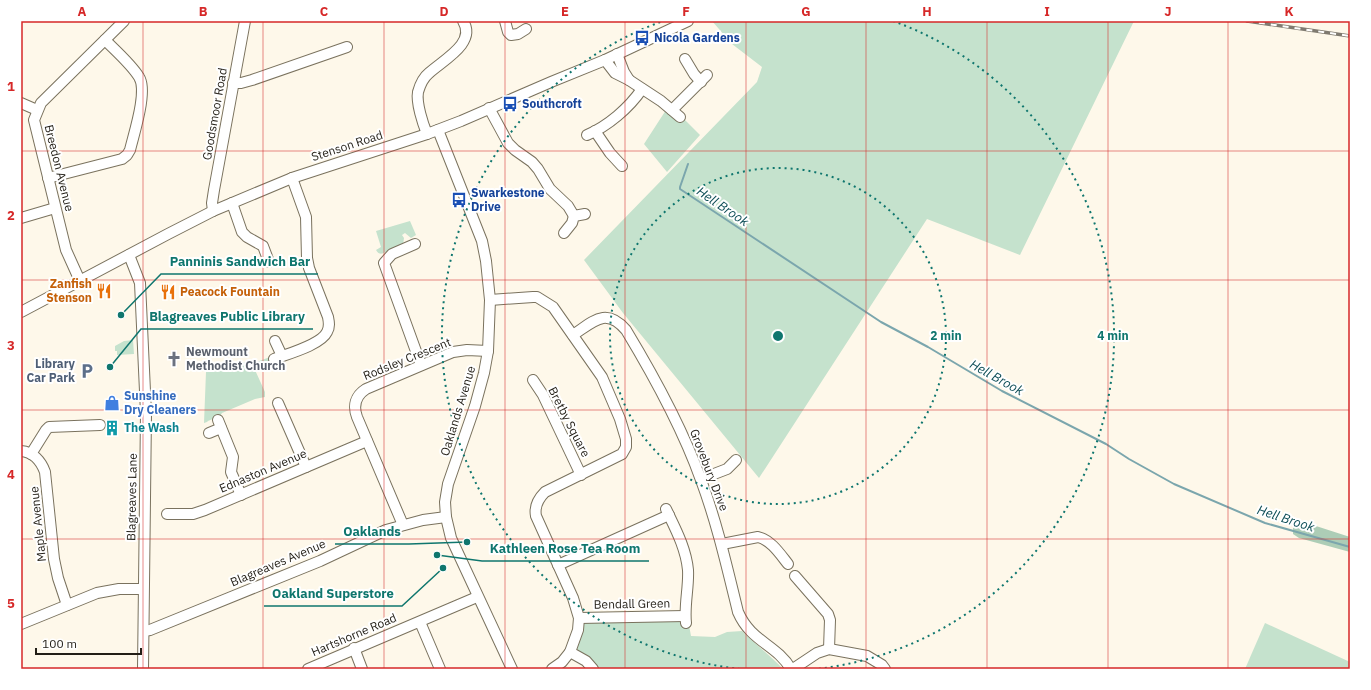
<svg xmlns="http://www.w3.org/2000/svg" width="1371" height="690" viewBox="0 0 1371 690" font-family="'IBM Plex Sans',sans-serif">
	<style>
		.green { fill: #c5e2cd }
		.forest { fill: #adcdb6 }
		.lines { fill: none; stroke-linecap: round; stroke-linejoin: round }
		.stream { stroke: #7ba6ad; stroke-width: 2 }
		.minor-casing { stroke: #7a725e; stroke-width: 12 }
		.minor { stroke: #fff; stroke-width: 10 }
		.rail-casing { stroke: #7f7a70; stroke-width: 3.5 }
		.rail { stroke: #fff; stroke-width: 2; stroke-dasharray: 6; stroke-linecap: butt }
		.grid { fill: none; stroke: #d62828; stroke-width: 1; stroke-opacity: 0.55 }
		.ring { fill: none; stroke: #0f766e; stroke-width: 2; stroke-dasharray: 2 4 }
		.labels { text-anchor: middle; stroke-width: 4; stroke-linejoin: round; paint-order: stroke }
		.transit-label { font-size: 12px; font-weight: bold; fill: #164399; stroke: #fff; text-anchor: start }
		.street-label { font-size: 12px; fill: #221e16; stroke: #fff }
		.food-label { font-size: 12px; font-weight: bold; fill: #c56008; stroke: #fff; text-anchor: end }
		.worship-label { font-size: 12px; font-weight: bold; fill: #5b616d; stroke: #fff; text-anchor: start }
		.service-label { font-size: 12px; font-weight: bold; fill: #4e5e75; stroke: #fff; text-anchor: end }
		.shop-label { font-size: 12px; font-weight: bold; fill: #366cbe; stroke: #fff; text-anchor: start }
		.culture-label { font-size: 12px; font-weight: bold; fill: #0d838f; stroke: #fff; text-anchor: start }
		.water-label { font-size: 13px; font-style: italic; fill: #0d4d56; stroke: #fff }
		.centre { fill: #0f766e; stroke: #fff; stroke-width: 2 }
		.ring-label { font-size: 12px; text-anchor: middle; font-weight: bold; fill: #0f766e; stroke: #fff; stroke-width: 4; stroke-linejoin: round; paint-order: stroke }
		.leader { fill: none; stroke: #0f766e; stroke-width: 1.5 }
		.callout-dot { fill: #0f766e; stroke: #fff; stroke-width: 1.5 }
		.callout-label { font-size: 13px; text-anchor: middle; font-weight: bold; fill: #0f766e; stroke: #fff; stroke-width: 4; stroke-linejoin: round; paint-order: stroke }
		.neatline { fill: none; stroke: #d62828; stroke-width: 1.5 }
		.grid-label { font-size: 13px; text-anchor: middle; font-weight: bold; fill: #d62828 }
	</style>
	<rect width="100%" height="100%" fill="#fef8ea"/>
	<g class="green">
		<polygon points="712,21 1134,21 1020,255 927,219 759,478 623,313 584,260 757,82 762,67 732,44"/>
		<polygon points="666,110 680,122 684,119 700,135 667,172 644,144"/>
		<path d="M410,221L416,235L411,238L405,233L402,235L404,238L403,245L392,249L391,248C385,253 380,257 376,250L381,247L376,231Z"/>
		<polygon points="133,340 134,354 117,355 117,351 115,351 115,346 124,341"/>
		<polygon points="270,357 272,363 255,370 265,392 265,397 255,399 222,413 220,416 208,421 207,422 204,423 206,372 208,372 211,364 218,364 228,368 243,362 251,364"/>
		<path d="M586,621H676L689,625L691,636L715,637L727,632L742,631C755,644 770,655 783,669H597L576,648L582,627Z"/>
		<polygon points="1265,623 1350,662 1350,669 1245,669"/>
	</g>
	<polygon class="forest" points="1316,526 1350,537 1350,552 1299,538 1293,534 1293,527 1306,528"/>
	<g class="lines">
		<polyline class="stream" points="688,164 680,187 680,189 881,322 928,347 1002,391 1106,444 1129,459 1174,484 1265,523 1350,547"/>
		<defs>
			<g id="minor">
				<polyline points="505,21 508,32 511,35 518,34 526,29"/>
				<polyline points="617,54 624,72 629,80"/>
				<polyline points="685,59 694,74 701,82"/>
				<polyline points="605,60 615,73 629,80 661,101 680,117"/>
				<polyline points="233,83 241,83 252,80 347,47"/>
				<polyline points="21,103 37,110"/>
				<polyline points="489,108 508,143 515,150 532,162 538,169 550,189 568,206 574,216"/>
				<polyline points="672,110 707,75"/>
				<polyline points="438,130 482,241 486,261 490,300 488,351 484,373 475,406 448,484 445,502 446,517 451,538 512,669"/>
				<polyline points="595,131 610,153 622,166"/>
				<path d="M427,134C423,124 416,103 418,92C420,85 424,77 429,73C443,60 477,43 463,21"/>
				<path d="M587,135C608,126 629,108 642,89"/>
				<path d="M48,178L122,159L127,155L130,150C134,133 148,91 139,77C132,65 115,50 105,40"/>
				<polyline points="232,203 242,232 247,237 263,246 269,262"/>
				<polyline points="213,211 212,203 214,190 245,21"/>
				<polyline points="21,218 55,208"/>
				<polyline points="564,233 572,223 574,216 585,214"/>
				<polyline points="415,244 392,254 384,263 421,365"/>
				<polyline points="129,255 140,283 146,413 143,669"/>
				<polyline points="80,281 66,250 34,120 41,103 124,21"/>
				<path d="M490,300L533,297H537L553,307L602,377L620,419L626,439V447L622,454L545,492C538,499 534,506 536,516L573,598L579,618L578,630L570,652L562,662L552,669"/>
				<polyline points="21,312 168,234 213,211 292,178 427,134 461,121 551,82 605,60 688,21"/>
				<path d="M573,335C594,321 606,307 626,330C655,378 682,427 701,480C717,523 727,567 738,612C751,642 776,644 791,669"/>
				<polyline points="275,341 282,356"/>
				<path d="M274,359C287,354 321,345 327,332C330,327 329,322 328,317L309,268L307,258L306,217L292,178"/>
				<polyline points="533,380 543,395 581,475"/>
				<polyline points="278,403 306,467"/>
				<polyline points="218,420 233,457 231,472 241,495"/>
				<polyline points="209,433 221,428"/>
				<path d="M21,451C33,452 41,461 45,472L54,559L58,578L67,605"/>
				<polyline points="31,454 46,430 49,427 100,425"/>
				<polyline points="701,479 727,469 736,460"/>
				<path d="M666,509C675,528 686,548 688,570C689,587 684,605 686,623"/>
				<polyline points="167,514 193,514 205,510 367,441"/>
				<path d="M403,525L357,417C353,406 355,396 366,389L453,352L467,350L488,351"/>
				<path d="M722,544L758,537C771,540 780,554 788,564"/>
				<polyline points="558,565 669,515"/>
				<polyline points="795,576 828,614 830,620 829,649"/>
				<polyline points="579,618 685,616"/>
				<polyline points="420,622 440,669"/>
				<polyline points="21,624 97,593 119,589 143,589"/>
				<polyline points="144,631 150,630 320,561 386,530 423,520 446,517"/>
				<polyline points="354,648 362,669"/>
				<polyline points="570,652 586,661 593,669"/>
				<polyline points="308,669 477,597"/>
				<polyline points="793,669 817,653 829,649 867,656 882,665 885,669"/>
			</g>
		</defs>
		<use href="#minor" class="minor-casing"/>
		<use href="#minor" class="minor"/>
		<defs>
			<polyline id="rail" points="1247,21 1350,36"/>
		</defs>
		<use href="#rail" class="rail-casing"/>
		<use href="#rail" class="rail"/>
	</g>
	<path class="grid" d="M143,21V669M263,21V669M384,21V669M505,21V669M625,21V669M746,21V669M866,21V669M987,21V669M1108,21V669M1228,21V669M21,151H1350M21,280H1350M21,410H1350M21,539H1350"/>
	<g class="ring">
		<circle cx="778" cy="336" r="168"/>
		<path d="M740 669A335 335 0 0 1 663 21M893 21A335 335 0 0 1 816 669"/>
	</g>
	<defs>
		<symbol id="bus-bare" viewBox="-9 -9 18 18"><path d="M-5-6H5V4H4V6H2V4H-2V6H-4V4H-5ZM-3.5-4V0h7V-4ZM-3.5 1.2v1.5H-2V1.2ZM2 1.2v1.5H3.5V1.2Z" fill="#1a4fb4" stroke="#fff" stroke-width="2.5" paint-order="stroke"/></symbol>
		<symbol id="restaurant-bare" viewBox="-9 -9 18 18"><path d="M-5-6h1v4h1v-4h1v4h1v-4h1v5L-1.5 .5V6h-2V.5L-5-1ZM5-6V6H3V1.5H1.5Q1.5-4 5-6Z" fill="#e8710a" stroke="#fff" stroke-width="2.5" paint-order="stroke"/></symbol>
		<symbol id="church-bare" viewBox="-9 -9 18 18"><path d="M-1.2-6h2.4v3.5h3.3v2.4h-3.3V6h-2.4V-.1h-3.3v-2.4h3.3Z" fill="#6b7280" stroke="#fff" stroke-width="2.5" paint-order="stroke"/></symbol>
		<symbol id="parking-bare" viewBox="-9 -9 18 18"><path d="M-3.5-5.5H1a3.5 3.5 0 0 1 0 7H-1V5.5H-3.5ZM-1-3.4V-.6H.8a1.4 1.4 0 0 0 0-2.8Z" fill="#5c6f8a" stroke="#fff" stroke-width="2.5" paint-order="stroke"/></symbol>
		<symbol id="shop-bare" viewBox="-9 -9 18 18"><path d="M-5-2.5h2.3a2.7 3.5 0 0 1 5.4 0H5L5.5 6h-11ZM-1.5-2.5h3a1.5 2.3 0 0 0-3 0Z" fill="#3f7fe0" stroke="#fff" stroke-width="2.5" paint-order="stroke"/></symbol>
		<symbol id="building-bare" viewBox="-9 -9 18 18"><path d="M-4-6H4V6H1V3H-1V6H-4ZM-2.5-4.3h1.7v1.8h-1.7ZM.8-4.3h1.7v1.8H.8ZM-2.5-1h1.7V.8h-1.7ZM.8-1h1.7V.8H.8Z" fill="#0f9aa8" stroke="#fff" stroke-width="2.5" paint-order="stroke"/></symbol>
	</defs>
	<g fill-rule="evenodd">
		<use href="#bus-bare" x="631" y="27" width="22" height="22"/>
		<use href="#bus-bare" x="499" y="93" width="22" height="22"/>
		<use href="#bus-bare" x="448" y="189" width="22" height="22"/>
		<use href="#restaurant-bare" x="93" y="280" width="22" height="22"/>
		<use href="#restaurant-bare" x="157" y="281" width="22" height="22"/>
		<use href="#church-bare" x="163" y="348" width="22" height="22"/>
		<use href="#parking-bare" x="76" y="360" width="22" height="22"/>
		<use href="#shop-bare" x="101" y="392" width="22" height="22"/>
		<use href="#building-bare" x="101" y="417" width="22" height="22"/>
	</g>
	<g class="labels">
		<g class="transit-label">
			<text x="654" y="42">Nicola Gardens</text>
			<text x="522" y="108">Southcroft</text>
			<text x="471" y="197">Swarkestone<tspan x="471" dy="14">Drive</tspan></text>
		</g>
		<g class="street-label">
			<text transform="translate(215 114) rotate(-80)" y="4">Goodsmoor Road</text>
			<text transform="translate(347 146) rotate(-18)" y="4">Stenson Road</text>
			<text transform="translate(59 168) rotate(76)" y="4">Breedon Avenue</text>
			<text transform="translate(407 359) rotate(-22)" y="4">Rodsley Crescent</text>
			<text transform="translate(458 411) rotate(-73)" y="4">Oaklands Avenue</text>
			<text transform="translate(569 422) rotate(63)" y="4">Bretby Square</text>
			<text transform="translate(709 470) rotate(69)" y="4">Grovebury Drive</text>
			<text transform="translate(263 471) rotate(-23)" y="4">Ednaston Avenue</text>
			<text transform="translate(132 497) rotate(-89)" y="4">Blagreaves Lane</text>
			<text transform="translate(38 524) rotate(-96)" y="4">Maple Avenue</text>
			<text transform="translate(278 563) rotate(-23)" y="4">Blagreaves Avenue</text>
			<text transform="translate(632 604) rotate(-1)" y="4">Bendall Green</text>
			<text transform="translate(354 635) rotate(-23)" y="4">Hartshorne Road</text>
		</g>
		<g class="food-label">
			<text x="92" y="288">Zanfish<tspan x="92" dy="14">Stenson</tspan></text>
			<text x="180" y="296" text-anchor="start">Peacock Fountain</text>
		</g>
		<g class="worship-label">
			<text x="186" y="356">Newmount<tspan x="186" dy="14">Methodist Church</tspan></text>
		</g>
		<g class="service-label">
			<text x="75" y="368">Library<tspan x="75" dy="14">Car Park</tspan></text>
		</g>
		<g class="shop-label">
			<text x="124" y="400">Sunshine<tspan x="124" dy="14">Dry Cleaners</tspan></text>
		</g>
		<g class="culture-label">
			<text x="124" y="432">The Wash</text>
		</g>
		<g class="water-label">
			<text transform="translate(723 206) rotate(34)" y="5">Hell Brook</text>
			<text transform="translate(997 377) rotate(29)" y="5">Hell Brook</text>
			<text transform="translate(1286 518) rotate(18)" y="5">Hell Brook</text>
		</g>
	</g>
	<circle cx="778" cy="336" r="6" class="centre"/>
	<g class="ring-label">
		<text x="946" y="340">2 min</text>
		<text x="1113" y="340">4 min</text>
	</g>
	<path class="leader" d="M121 315L161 274H318M110 367L141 329H313M467 542L409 544H335M437 555L482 561H649M443 568L402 606H264"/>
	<g class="callout-dot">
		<circle cx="121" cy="315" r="4"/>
		<circle cx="110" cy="367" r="4"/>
		<circle cx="467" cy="542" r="4"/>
		<circle cx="437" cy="555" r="4"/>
		<circle cx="443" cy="568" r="4"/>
	</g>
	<g class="callout-label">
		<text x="240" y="266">Panninis Sandwich Bar</text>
		<text x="227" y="321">Blagreaves Public Library</text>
		<text x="372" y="536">Oaklands</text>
		<text x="565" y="553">Kathleen Rose Tea Room</text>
		<text x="333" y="598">Oakland Superstore</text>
	</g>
	<rect width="1371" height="690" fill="none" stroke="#ffffff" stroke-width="44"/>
	<path d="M36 648v6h105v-6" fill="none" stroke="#221e16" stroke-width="2"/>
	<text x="42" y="648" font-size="12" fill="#221e16" stroke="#ffffff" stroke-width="3" paint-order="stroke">100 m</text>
	<rect x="22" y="22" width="1327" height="646" class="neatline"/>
	<g class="grid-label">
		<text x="82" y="16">A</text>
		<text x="203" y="16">B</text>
		<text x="324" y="16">C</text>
		<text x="444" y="16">D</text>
		<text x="565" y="16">E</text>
		<text x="686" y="16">F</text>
		<text x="806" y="16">G</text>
		<text x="927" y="16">H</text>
		<text x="1047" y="16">I</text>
		<text x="1168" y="16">J</text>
		<text x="1289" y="16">K</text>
		<text x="11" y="91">1</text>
		<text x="11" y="220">2</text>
		<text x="11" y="350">3</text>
		<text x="11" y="479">4</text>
		<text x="11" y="608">5</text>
	</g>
</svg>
